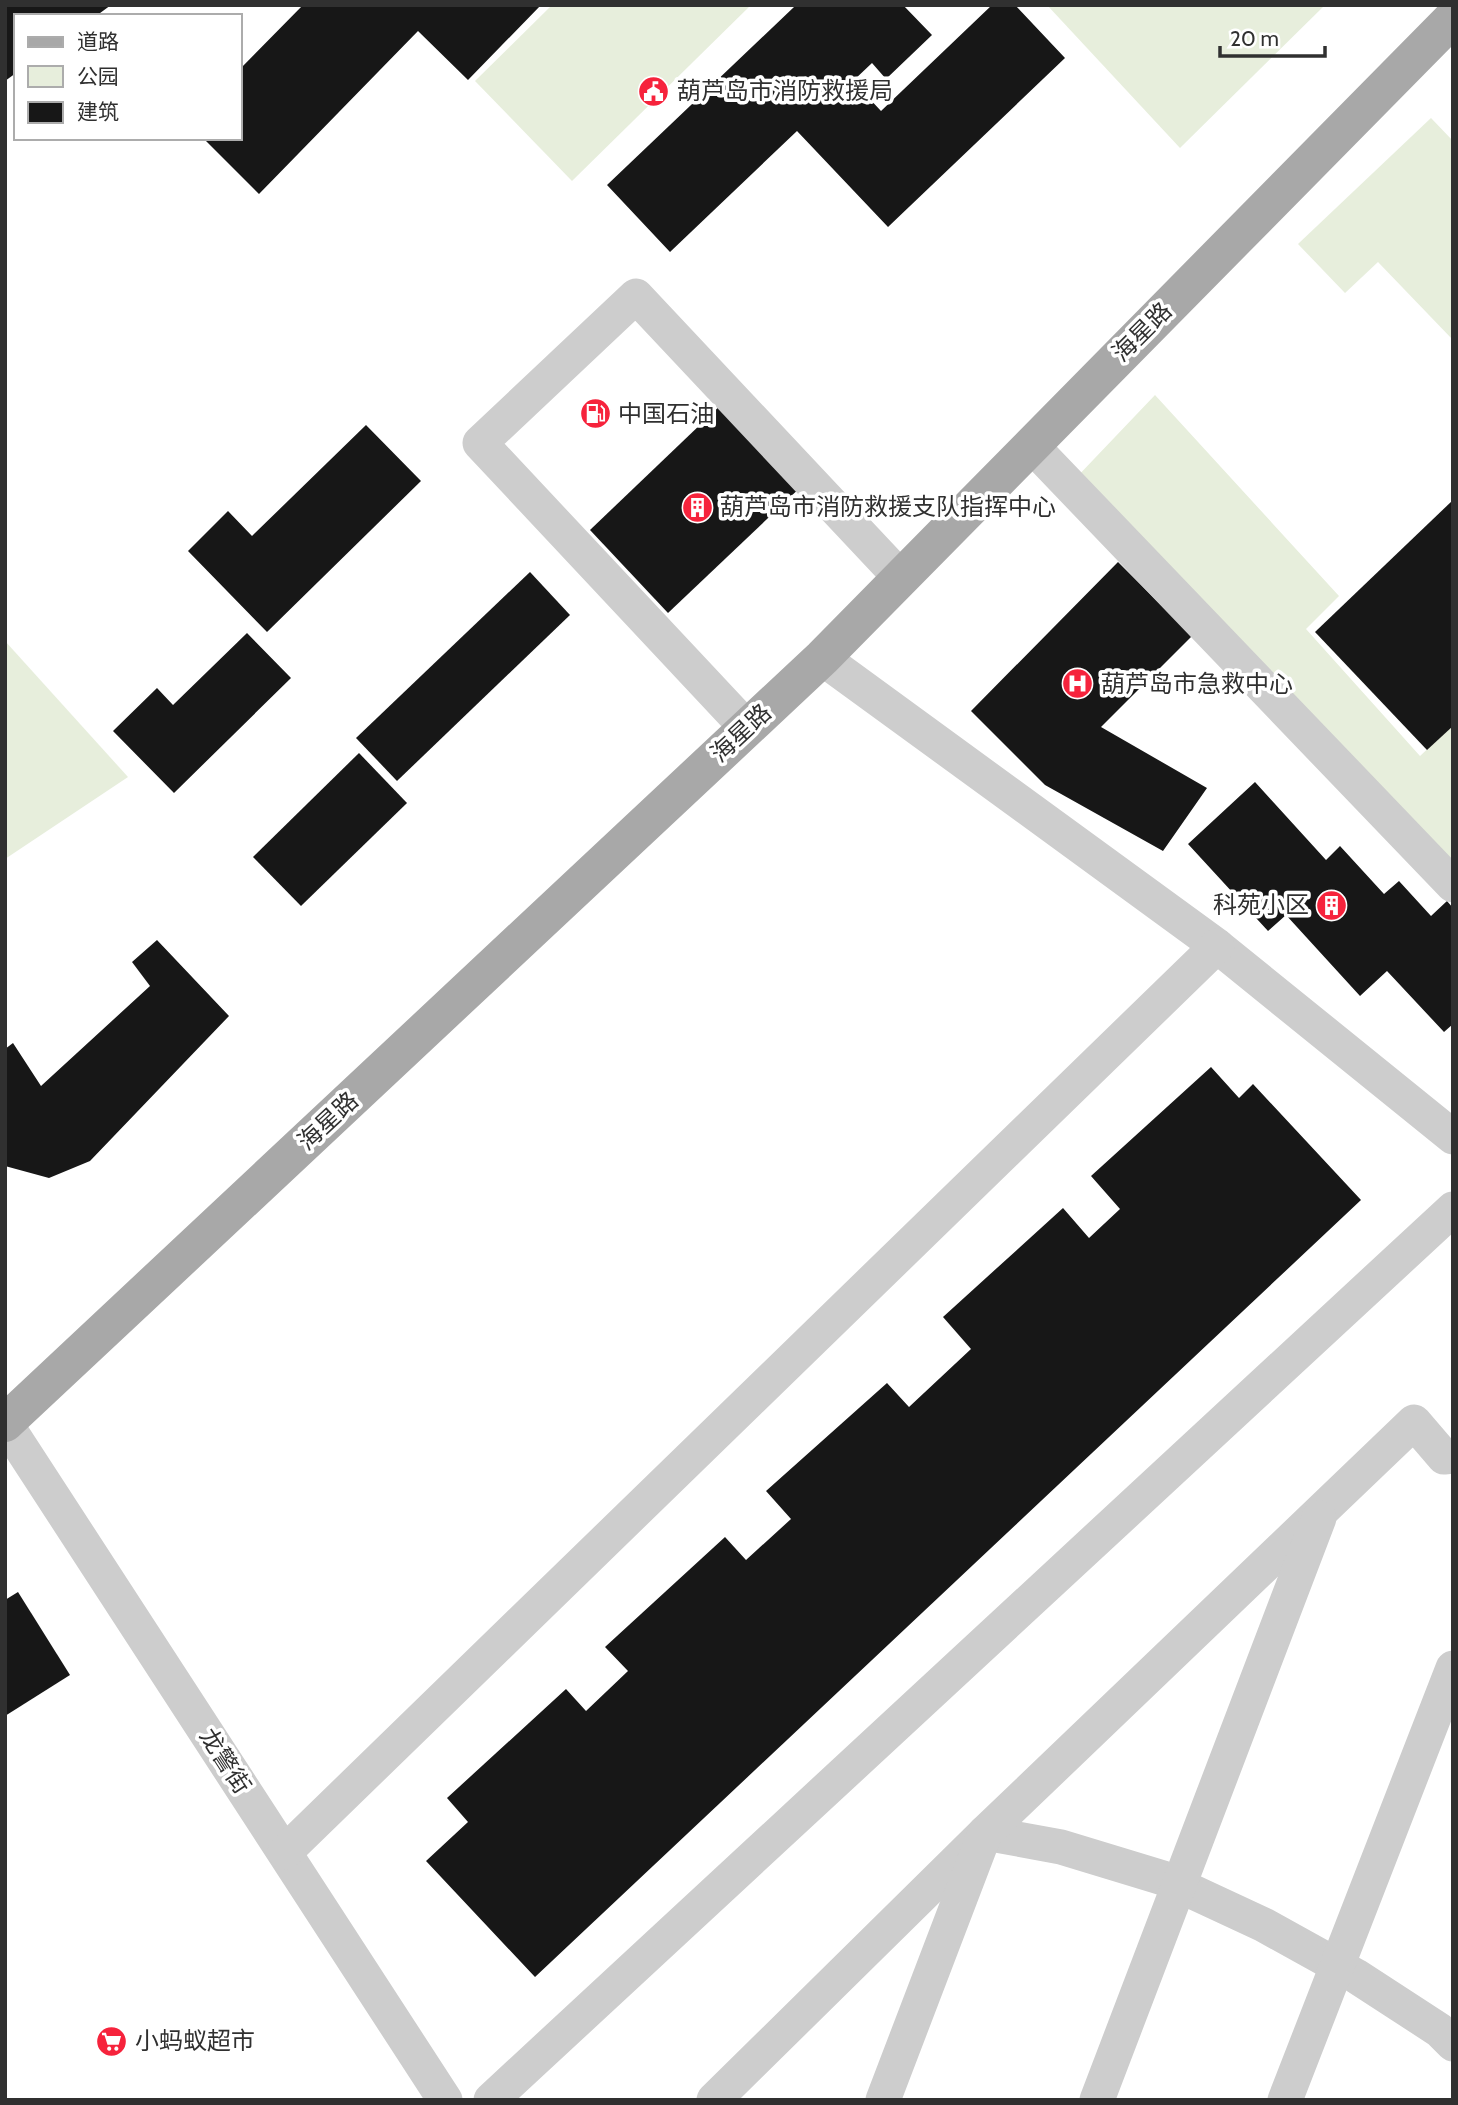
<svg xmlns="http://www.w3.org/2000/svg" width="1458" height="2105" viewBox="0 0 1458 2105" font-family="Cabin,'Noto Sans SC',sans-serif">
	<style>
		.green { fill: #e7eedc }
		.building { fill: #171717 }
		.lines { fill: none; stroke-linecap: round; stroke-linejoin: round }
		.minor { stroke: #cdcdcd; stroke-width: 35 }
		.major { stroke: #a8a8a8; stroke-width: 38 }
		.labels { text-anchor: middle; stroke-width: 7; stroke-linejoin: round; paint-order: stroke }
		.poi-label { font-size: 24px; fill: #303030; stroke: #fff; text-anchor: start }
		.street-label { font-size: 24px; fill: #303030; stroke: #fff }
	</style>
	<rect width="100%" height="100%" fill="#fff"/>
	<g class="green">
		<polygon points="552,5 751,5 572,181 475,81"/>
		<polygon points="1047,5 1325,5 1180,148"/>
		<polygon points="1431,118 1453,141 1453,340 1378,262 1345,293 1298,244"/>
		<polygon points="1155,395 1339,596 1306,629 1420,756 1453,725 1453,870 1074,480"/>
		<polygon points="5,641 128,777 5,859"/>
	</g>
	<g class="building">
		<polygon points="5,5 111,5 96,16 16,16 16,73 5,81"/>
		<polygon points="303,5 541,5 468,80 418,31 259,194 203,138 240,138 240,69"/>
		<polygon points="792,5 903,5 932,35 886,79 872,63 853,81 881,111 992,5 1015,5 1065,58 888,227 797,131 670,252 607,185 794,7"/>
		<polygon points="726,400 805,483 668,613 590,530"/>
		<polygon points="366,425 421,481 267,632 188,551 228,511 252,536"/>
		<polygon points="1453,500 1453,726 1427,750 1315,632"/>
		<polygon points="1118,562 1192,636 1101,727 1207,788 1163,851 1045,785 971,711"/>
		<polygon points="530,572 570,615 397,781 356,738"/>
		<polygon points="247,633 291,678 174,793 113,731 157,688 173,705"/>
		<polygon points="359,753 407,803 301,906 253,857"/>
		<polygon points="1255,782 1326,860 1340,846 1384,894 1399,881 1431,916 1447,901 1453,908 1453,1024 1444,1032 1387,971 1360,996 1286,915 1268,931 1188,844"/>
		<polygon points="157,940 229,1016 90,1161 49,1178 5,1166 5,1049 13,1043 41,1086 150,986 132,962"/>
		<polygon points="1211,1067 1239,1098 1253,1084 1361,1200 535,1977 426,1861 468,1822 447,1798 566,1689 586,1711 628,1671 605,1647 725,1537 746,1560 791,1519 766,1491 887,1383 909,1407 971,1349 943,1317 1063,1208 1089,1238 1120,1209 1091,1176"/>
		<polygon points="18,1592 70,1675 5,1716 5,1600"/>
	</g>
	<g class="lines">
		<g class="minor">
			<polyline points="1031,445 1453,885"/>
			<polyline points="822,658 1217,946 1453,1137"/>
			<polyline points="747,728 480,443 636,296 901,578"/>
			<polyline points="5,1423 445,2100"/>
			<polyline points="285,1852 1217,946"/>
			<polyline points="491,2100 1453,1209"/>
			<polyline points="714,2100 985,1833 1061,1847 1163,1878 1264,1925 1356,1976 1439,2030 1453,2044"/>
			<polyline points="883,2100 985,1833 1414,1422 1444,1457 1453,1456"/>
			<polyline points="1097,2100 1319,1518"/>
			<polyline points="1285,2100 1453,1668"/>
		</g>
		<polyline class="major" points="5,1423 822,658 1453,18"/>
	</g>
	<defs>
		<symbol id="civic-disc" viewBox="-11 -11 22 22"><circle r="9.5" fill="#f6233c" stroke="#fff"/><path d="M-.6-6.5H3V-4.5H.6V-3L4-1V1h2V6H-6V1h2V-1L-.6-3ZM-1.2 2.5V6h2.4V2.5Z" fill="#fff"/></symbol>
		<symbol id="fuel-disc" viewBox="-11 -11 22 22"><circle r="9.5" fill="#f6233c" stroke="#fff"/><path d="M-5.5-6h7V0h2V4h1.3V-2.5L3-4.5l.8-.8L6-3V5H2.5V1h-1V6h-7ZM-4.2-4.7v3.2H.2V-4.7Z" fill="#fff"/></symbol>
		<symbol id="building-disc" viewBox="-11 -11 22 22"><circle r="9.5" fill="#f6233c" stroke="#fff"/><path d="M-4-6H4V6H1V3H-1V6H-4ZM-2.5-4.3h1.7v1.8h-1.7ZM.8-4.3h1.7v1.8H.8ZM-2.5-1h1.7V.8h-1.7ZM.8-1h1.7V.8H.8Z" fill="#fff"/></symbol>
		<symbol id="hospital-disc" viewBox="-11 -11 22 22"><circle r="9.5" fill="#f6233c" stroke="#fff"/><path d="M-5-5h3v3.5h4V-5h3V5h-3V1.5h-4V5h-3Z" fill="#fff"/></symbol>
		<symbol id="supermarket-disc" viewBox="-11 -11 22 22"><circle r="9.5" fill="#f6233c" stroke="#fff"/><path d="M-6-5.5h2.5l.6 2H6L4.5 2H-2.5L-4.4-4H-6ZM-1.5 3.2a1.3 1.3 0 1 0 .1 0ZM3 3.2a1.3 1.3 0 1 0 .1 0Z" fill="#fff"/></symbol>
	</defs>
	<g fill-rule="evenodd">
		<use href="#civic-disc" x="636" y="74" width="35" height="35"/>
		<use href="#fuel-disc" x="578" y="396" width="35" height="35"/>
		<use href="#building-disc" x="680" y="490" width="35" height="35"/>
		<use href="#hospital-disc" x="1060" y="666" width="35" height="35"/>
		<use href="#building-disc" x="1314" y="888" width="35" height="35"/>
		<use href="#supermarket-disc" x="94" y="2024" width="35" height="35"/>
	</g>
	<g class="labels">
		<g class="poi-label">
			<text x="677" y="99">葫芦岛市消防救援局</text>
			<text x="618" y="422">中国石油</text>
			<text x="720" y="515">葫芦岛市消防救援支队指挥中心</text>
			<text x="1101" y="692">葫芦岛市急救中心</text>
			<text x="1309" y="913" text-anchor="end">科苑小区</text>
			<text x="135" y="2049">小蚂蚁超市</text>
		</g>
		<g class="street-label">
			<text transform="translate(1142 332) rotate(-45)" y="8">海星路</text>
			<text transform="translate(741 733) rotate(-43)" y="8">海星路</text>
			<text transform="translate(328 1121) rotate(-43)" y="8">海星路</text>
			<text transform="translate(225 1761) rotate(57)" y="8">龙警街</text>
		</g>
	</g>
	<rect width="1458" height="2105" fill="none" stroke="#303030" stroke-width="14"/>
	<rect x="14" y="14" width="228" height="126" fill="#ffffff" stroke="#acacac" stroke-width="2"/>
	<rect x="28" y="37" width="35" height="10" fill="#a8a8a8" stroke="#acacac" stroke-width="2"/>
	<text x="77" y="49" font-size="21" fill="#303030">道路</text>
	<rect x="28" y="66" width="35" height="21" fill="#e7eedc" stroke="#acacac" stroke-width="2"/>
	<text x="77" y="84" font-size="21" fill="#303030">公园</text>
	<rect x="28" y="102" width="35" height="21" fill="#171717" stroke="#acacac" stroke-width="2"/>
	<text x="77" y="119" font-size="21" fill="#303030">建筑</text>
	<path d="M1220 46v10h105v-10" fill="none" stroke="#303030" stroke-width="3.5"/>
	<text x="1230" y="46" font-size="21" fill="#303030" stroke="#ffffff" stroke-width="5" paint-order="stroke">20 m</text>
</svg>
